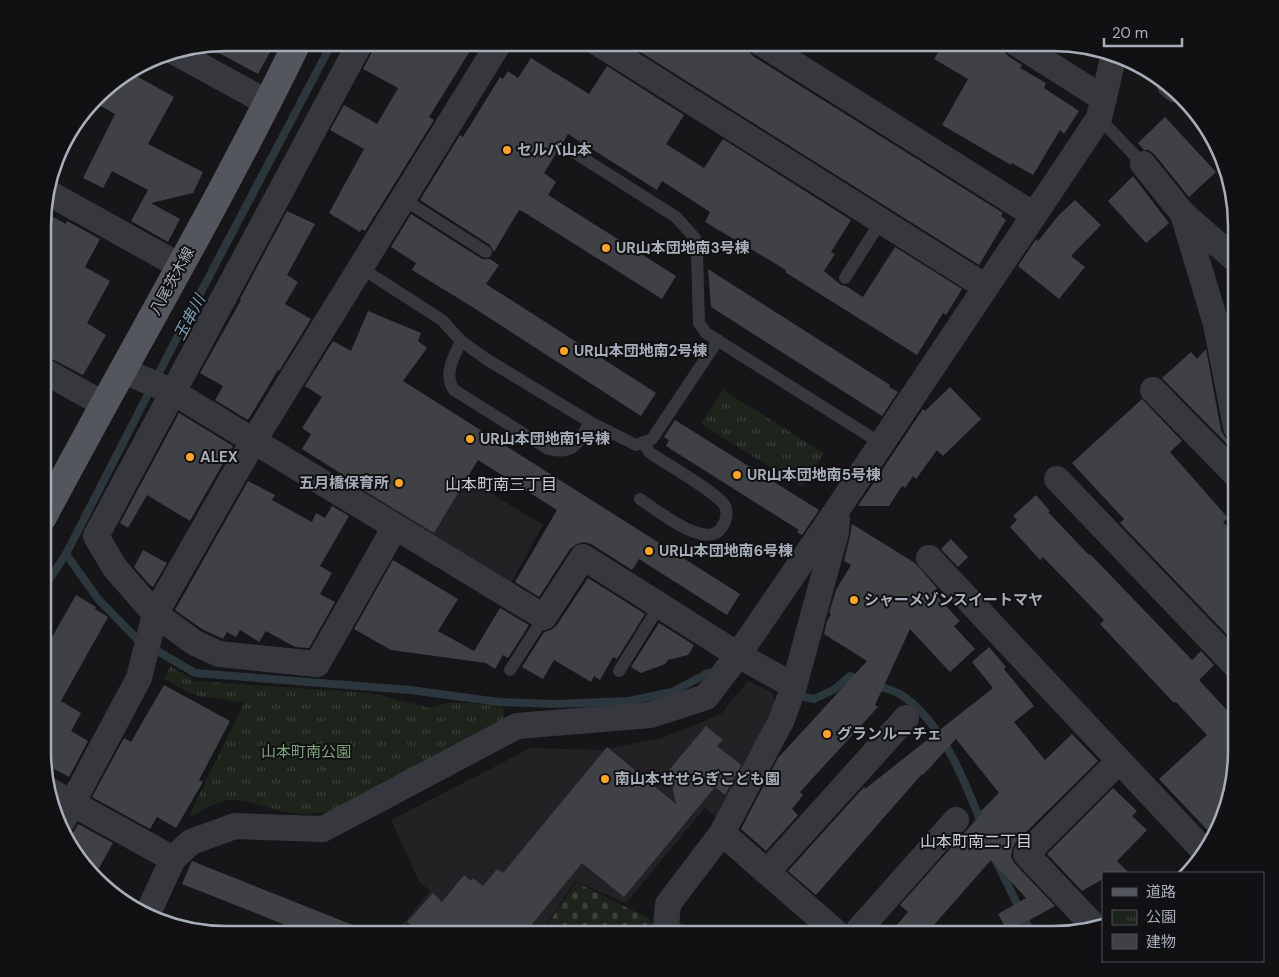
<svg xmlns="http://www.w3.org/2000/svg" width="1279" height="977" viewBox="0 0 1279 977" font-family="'DM Sans','Noto Sans JP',sans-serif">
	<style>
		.built { fill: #222225 }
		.cemetery { fill: url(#cemetery-stones) }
		.park { fill: url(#park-tufts) }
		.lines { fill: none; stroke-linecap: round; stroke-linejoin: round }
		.stream { stroke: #2b373d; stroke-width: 8 }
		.building { fill: #404145 }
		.lane { stroke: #37383e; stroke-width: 12 }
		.street { stroke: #37383e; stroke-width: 26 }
		.primary { stroke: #53565d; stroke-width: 28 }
		.poi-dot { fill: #fea529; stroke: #111113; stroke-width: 2 }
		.labels { text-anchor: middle; stroke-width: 4; stroke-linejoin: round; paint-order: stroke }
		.poi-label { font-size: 15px; font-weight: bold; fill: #a7aeb9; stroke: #111113; text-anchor: start }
		.street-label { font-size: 15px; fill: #a7aeb9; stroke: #111113 }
		.park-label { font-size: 15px; fill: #7ea57d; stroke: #111113 }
		.water-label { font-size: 16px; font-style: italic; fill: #7ca0b6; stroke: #111113 }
		.neighbourhood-label { font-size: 16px; fill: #c9cdd5; stroke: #111113 }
		.rim { fill: none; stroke: #a7aeb9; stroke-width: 2.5 }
	</style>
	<defs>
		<pattern id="cemetery-stones" width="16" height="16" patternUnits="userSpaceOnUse" patternTransform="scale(1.25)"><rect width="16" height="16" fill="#1c241c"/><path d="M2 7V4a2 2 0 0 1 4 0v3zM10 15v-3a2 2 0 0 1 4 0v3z" fill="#3a413b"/></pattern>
		<pattern id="park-tufts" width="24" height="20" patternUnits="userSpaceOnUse" patternTransform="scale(1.25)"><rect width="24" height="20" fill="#1c241c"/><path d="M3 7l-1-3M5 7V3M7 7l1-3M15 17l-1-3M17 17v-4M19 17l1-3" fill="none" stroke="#3a413b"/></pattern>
	</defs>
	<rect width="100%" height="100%" fill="#161618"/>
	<g class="built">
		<polygon points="375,423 543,525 508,588 333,479"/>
		<polygon points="748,681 772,692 776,703 719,819 705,808 626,903 575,881 540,934 394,934 430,891 419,881 391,820 531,748 600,750 662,738 700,723 721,714"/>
	</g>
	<polygon class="cemetery" points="576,882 648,918 664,934 541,934"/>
	<g class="park">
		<polygon points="723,390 824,453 802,487 701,424"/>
		<path d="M170,666L196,681L370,693L430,708L448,703H473L503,707L505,722L335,810C311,816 297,815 273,809C259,805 246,799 231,800C216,801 201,811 188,818L244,703L194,695L164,679Z"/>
	</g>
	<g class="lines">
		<g class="stream">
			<polyline points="66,554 98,599 137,639 195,673 410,690 499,702 556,704 629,701 672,692 708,673 717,673"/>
			<polyline points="43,589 66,554 183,326 332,43"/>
			<path d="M875,685C883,688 893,690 900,694C941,720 965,781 982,825"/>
			<polyline points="796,695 814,699 835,689 850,676 861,680"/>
			<polyline points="995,859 1032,934"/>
		</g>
	</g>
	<g class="building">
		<polygon points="226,42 275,43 258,74 206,46"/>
		<polygon points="375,43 475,43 429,117 434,120 365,231 362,229 360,232 329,213 364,149 330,130 344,105 377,124 397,90 398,88 363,69 373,50"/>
		<polygon points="626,43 737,43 747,49 753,56 1003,213 1001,216 1006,220 979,265"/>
		<polygon points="944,43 983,43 996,50 999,46 1008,56 1022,65 1020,68 1046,83 1044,88 1079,111 1064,134 1060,130 1033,175 1012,163 1011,165 942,125 968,79 934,59"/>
		<polygon points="531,58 589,94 607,66 684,115 666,144 704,168 723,139 851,220 831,252 835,254 824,271 841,285 846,286 863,297 895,247 962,289 946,315 943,313 917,355 785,272 786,270 705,222 710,212 662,181 657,190 568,134 544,173 556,182 548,195 676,276 662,299 522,211 519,210 494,252 490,245 420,200 460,135 463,137 500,77 503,79 508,71 518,78"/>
		<polygon points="131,73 174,97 148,144 203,172 193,193 151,203 180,219 168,242 131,221 148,190 112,171 103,188 83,178 115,114 94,102 105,88"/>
		<polygon points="1165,117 1216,172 1189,197 1155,155 1149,150 1144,150 1138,143"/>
		<polygon points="1133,176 1169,223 1146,243 1108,201"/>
		<polygon points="1075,200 1101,225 1071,256 1085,267 1059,299 1018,266 1036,239 1038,241 1059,215"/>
		<polygon points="287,211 315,224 287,275 298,282 285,304 311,319 279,371 278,370 248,420 215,400 223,386 200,373 241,300 240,299"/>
		<polygon points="44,212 66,224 67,221 100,239 85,267 110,281 87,323 106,335 83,375 44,355"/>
		<polygon points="411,214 482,259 490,259 499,265 486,284 656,393 641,416 474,308 412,270 416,263 391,247"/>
		<polygon points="708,269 890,385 889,387 898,392 882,416 711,307"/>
		<polygon points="368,311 421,333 418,341 427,348 403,381 740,594 727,615 639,559 632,570 591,544 584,542 577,544 570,549 539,597 515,582 557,510 478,460 434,533 347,480 348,478 302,449 311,434 302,428 322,397 305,386 333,341 351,351"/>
		<polygon points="1236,317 1236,350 1231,323"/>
		<polygon points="1206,349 1221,430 1225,437 1235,442 1229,446 1162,378 1191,352 1197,359"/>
		<polygon points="950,387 981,419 943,456 937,450 916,479 913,476 905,488 902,486 889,506 858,506 923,409 925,411"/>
		<polygon points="1142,399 1182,441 1170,452 1228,518 1223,522 1236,536 1236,644 1120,523 1124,519 1072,463"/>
		<polygon points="179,413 233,446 190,521 147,495 128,528 120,523"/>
		<polygon points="675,420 819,510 802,535 797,532 799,530 666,446 669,440 664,437"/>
		<polygon points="248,481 275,495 272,500 312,522 316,513 325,518 332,506 349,516 320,566 332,573 320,594 335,602 309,648 295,647 266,631 259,642 240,630 236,637 227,632 223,639 202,629 175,610"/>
		<polygon points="1036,495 1050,511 1048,512 1089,555 1090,554 1192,660 1201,651 1214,665 1199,680 1236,720 1236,763 1223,821 1213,836 1159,779 1207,735 1176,702 1174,703 1100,624 1104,620 1043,557 1040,560 1010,527 1017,520 1013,516"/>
		<polygon points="852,524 915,563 937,588 933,592 960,621 954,626 975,649 950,672 910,629 875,705 878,707 800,792 803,795 792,809 798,815 766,851 741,829 778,758 867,661 824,634 827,621 831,614 829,613 836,590 851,565 844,561 850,536"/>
		<polygon points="951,539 968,557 958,567 941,549"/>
		<polygon points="143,550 167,563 153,587 149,584 134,567"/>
		<polygon points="393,560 458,599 438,631 474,651 500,608 529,625 508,658 503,655 495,669 486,663 391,650 354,629"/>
		<polygon points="588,578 645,614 617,659 613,657 600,680 594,676 591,682 554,660 543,679 522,667 544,632 551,630 557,625"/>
		<polygon points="76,595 96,607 95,609 108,617 61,701 81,713 71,731 88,741 69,777 43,763 43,653"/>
		<polygon points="659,623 694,645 688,655 668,660 665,664 641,673 631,667"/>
		<polygon points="989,647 1006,667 1004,669 1034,706 1014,722 1045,760 1072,734 1098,761 1015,843 1012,850 1011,857 1015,864 1055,906 1008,932 998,914 1026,898 991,860 926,934 889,934 908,912 900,905 982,813 980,812 999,793 956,739 923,775 922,774 816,895 788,871 864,787 865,789 993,688 972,662"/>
		<polygon points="164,685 230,721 199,780 203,782 176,828 157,817 150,829 92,797 124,738 131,742"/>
		<polygon points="706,726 723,740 717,746 741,765 725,795 715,787 624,897 582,863 524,934 421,934 407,922 433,893 442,902 464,875 471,881 473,878 483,886 497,869 503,873 607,747 676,804 669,770"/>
		<polygon points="1113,788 1137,811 1132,816 1147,830 1117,861 1129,873 1103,873 1103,879 1082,891 1047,854"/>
		<polygon points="78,824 113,843 95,875 67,839 73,833"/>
		<polygon points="192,861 373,933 373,934 308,934 182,884"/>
	</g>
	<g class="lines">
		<g class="lane">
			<polyline points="1099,118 1143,164"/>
			<polyline points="575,153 676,217 695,238 697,254 699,323 706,333 882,444"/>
			<polyline points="403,199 486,252"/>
			<polyline points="361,268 442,320 461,341 486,359 590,422 636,445 652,439 718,340"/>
			<polyline points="845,278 881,221"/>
			<path d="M461,341C454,357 443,374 454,390L548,449C575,455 578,443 590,422"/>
			<path d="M640,499C656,509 707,552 722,527C726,522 728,513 725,506C719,494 664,462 650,453L643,442"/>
			<polyline points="510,670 544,617"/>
			<polyline points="619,671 660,605"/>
		</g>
		<g class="street">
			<polyline points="360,43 96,536 115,568 155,614 195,643 219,654 317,664 395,527"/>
			<polyline points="598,43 986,287"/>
			<polyline points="761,43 1034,215"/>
			<polyline points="1016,43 1104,99"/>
			<polyline points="173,51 268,103"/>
			<polyline points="1170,85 1176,90"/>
			<polyline points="1143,164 1183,214 1236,260"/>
			<polyline points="47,192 180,266"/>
			<polyline points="1183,214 1216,324 1236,427"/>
			<polyline points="122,370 173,392 544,617 583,557 738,655 794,686"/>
			<polyline points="44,371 103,404"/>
			<polyline points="1153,390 1236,475"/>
			<polyline points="1057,479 1236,666"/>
			<polyline points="929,558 1204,851"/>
			<polyline points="50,791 173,859"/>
			<polyline points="60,826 139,678 155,614 253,442 499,43"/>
			<polyline points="722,833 782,719 794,686 836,532 837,519"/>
			<polyline points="767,872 906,718"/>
			<polyline points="147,915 173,859 191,842 235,826 323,829 517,726 650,715 706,697 738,655 837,510 1099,118 1114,54"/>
			<polyline points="1093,925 1026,854 1119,761"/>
			<polyline points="672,934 666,926 668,904 722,833 838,934"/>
			<polyline points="855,934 956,820"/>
		</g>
		<path class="primary" d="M43,517C127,358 219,204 297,43"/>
	</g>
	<g class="poi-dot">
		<circle cx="507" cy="150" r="5"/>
		<circle cx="606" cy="248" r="5"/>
		<circle cx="564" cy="351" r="5"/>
		<circle cx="470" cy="439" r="5"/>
		<circle cx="190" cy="457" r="5"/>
		<circle cx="737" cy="475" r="5"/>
		<circle cx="399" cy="483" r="5"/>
		<circle cx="649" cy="551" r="5"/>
		<circle cx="854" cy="600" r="5"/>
		<circle cx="827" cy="734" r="5"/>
		<circle cx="605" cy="779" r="5"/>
	</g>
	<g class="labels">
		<g class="poi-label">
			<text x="517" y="155">セルバ山本</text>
			<text x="616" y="253">UR山本団地南3号棟</text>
			<text x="574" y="356">UR山本団地南2号棟</text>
			<text x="480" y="444">UR山本団地南1号棟</text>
			<text x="200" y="462">ALEX</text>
			<text x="747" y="480">UR山本団地南5号棟</text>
			<text x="389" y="488" text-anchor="end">五月橋保育所</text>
			<text x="659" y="556">UR山本団地南6号棟</text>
			<text x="864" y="605">シャーメゾンスイートマヤ</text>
			<text x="837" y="739">グランルーチェ</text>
			<text x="615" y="784">南山本せせらぎこども園</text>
		</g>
		<g class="street-label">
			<text transform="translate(172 281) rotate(-61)" y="5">八尾茨木線</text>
		</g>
		<g class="park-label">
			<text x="306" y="757">山本町南公園</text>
		</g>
		<g class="water-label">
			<text transform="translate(189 317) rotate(-62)" y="6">玉串川</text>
		</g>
		<g class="neighbourhood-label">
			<text x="501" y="490">山本町南三丁目</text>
			<text x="976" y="847">山本町南二丁目</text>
		</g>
	</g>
	<path d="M0 0H1279V977H0ZM226 51H1053A175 175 0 0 1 1228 226V751A175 175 0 0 1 1053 926H226A175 175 0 0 1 51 751V226A175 175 0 0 1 226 51Z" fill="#111113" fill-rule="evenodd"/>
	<path class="rim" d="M226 51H1053A175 175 0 0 1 1228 226V751A175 175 0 0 1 1053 926H226A175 175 0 0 1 51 751V226A175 175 0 0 1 226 51Z"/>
	<rect x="1102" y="872" width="162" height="90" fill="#111113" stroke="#4d5055"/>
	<rect x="1112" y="888" width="25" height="8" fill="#53565d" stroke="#4d5055"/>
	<text x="1146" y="897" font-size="15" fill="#a7aeb9">道路</text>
	<rect x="1112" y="910" width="25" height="15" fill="url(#park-tufts)" stroke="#4d5055"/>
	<text x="1146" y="922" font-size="15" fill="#a7aeb9">公園</text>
	<rect x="1112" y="934" width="25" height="15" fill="#404145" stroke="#4d5055"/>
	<text x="1146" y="947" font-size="15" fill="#a7aeb9">建物</text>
	<path d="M1104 38v8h78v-8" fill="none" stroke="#a7aeb9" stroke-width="2.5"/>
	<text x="1112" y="38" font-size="15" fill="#a7aeb9" stroke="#111113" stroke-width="4" paint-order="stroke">20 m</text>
</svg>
